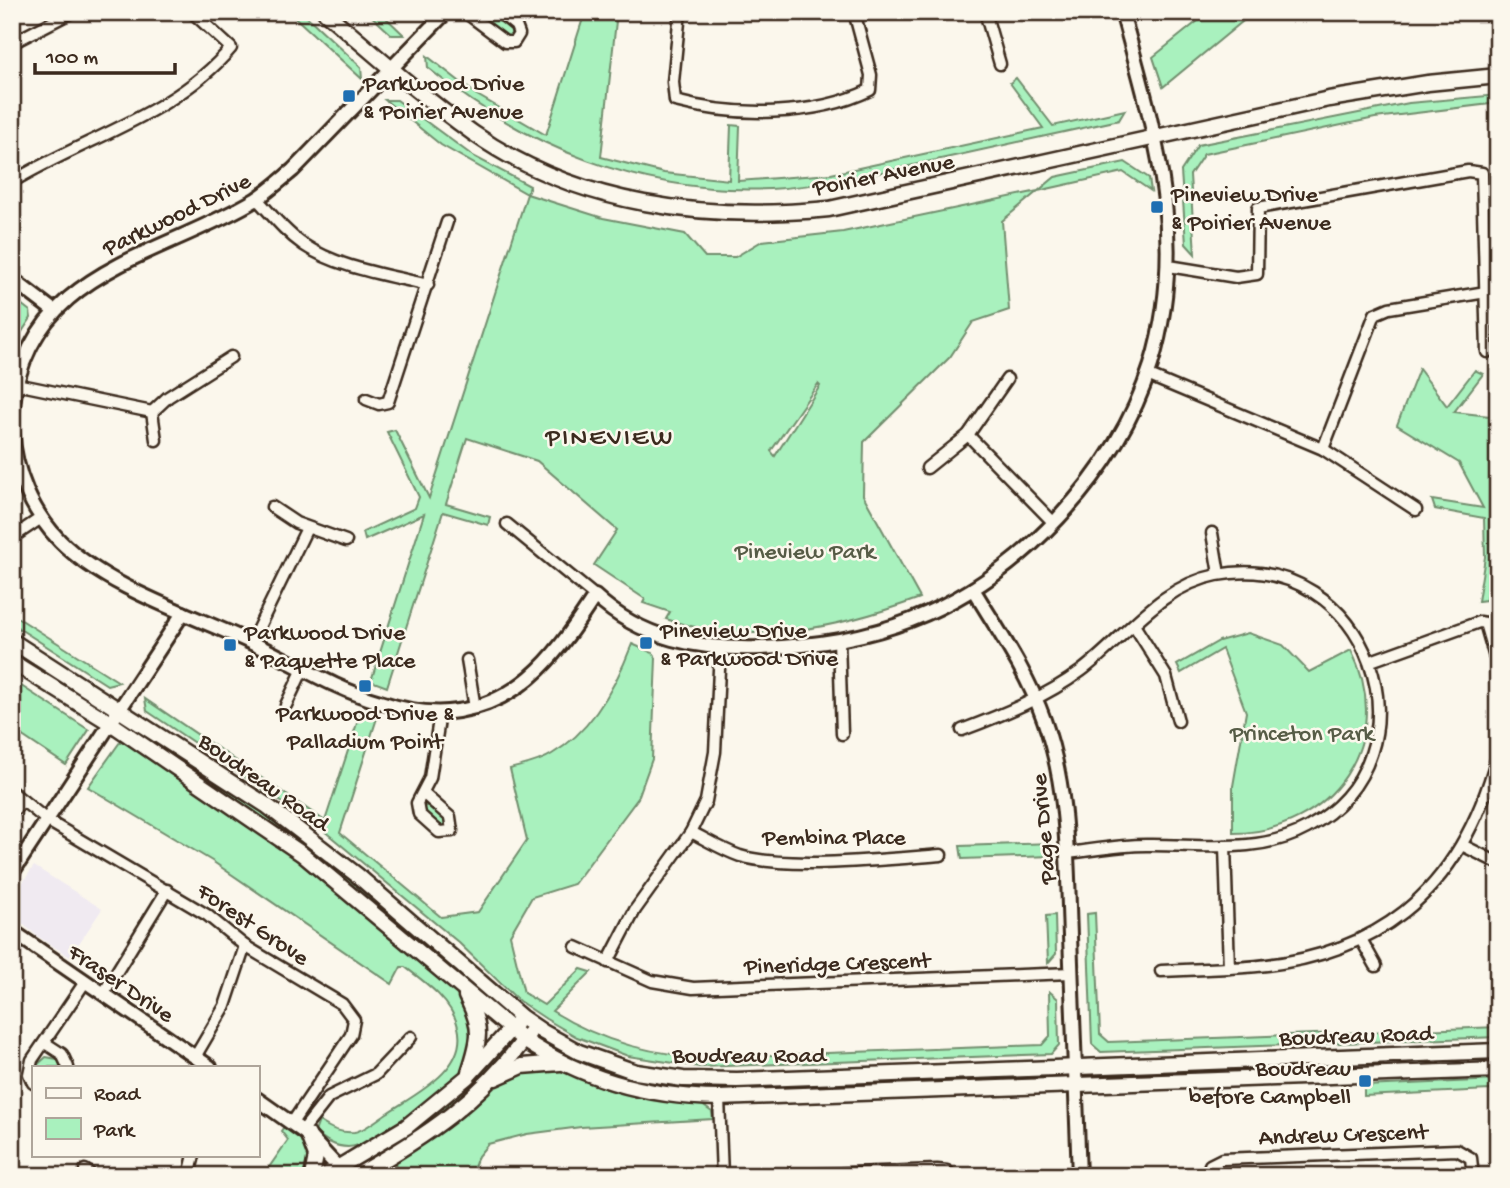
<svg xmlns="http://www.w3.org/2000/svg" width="1510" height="1188" viewBox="0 0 1510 1188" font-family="'Gochi Hand',sans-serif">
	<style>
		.built { fill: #f0eaf1 }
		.green { fill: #a9f1be; stroke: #728e6e; stroke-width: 2; fill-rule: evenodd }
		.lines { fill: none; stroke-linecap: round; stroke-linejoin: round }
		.minor-casing { stroke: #3b2a1e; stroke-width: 15 }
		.tertiary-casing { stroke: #3b2a1e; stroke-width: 18 }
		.secondary-casing { stroke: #3b2a1e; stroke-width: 19 }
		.minor { stroke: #fbf7ec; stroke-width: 10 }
		.tertiary { stroke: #fbf7ec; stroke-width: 12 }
		.secondary { stroke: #fbf7ec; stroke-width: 14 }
		.poi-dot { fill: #1f6fb2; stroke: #fbf7ec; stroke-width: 2.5 }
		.labels { text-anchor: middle; stroke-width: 5; stroke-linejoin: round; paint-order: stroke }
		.poi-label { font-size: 24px; fill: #3b2a1e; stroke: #fbf7ec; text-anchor: start }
		.street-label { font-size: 24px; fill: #3b2a1e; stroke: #fbf7ec }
		.park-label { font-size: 24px; fill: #565c46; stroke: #fbf7ec }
		.neighbourhood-label { font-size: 26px; letter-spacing: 2px; fill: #3b2a1e; stroke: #fbf7ec }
	</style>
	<rect width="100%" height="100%" fill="#fbf7ec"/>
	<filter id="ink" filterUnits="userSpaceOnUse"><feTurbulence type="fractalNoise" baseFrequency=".0143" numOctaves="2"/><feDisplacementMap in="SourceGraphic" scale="14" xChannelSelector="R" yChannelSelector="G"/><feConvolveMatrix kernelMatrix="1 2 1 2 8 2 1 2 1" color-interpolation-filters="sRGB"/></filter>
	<g filter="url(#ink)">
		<polygon class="built" points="34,866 102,909 70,957 37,936 12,915 12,898"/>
		<g class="green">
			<polygon points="289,12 302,12 361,67 362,79"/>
			<polygon points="367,12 380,12 404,35 392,35"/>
			<polygon points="473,12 487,12 511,30 511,36 506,37"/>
			<path d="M585,12H617L601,157L664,173L729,180L731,125L740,126L738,181L831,174L1043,128L1010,83L1016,78L1053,126L1125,110L1119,120C1055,134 991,148 927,162C875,174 823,186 770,189C643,195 525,147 428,68L427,56L477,95L546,135Z"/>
			<polygon points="1209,12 1254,12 1163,87 1153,57"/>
			<polygon points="1498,95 1498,103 1375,118 1204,154 1190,175 1195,254 1186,244 1181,171 1198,145 1409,103"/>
			<path d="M385,100H397L473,156L530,186L527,194L603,218L685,234L705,257H735L762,241L843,232L1038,191L1055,177L1125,162L1149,178L1151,191L1123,172L1038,191L1002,221L1009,310L973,322L950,357L864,442L863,495L920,598C839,628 750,648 666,619L670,612L643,603L645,599L594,565L617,530L537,461L467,438L446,504L490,517L488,525L443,512L387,687L371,681L424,514L365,540L363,532L415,508L419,497L387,432L395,430L429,498L527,194L441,145ZM818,384L820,386L775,456L771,451Z"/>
			<polygon points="12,297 30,311 31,318 12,347"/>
			<polygon points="1419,369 1447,406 1475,370 1483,374 1454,412 1498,417 1498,556 1494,557 1486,600 1478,601 1485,557 1484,518 1435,509 1432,500 1483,508 1459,463 1397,425"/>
			<polygon points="12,614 119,682 107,685 12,624"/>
			<path d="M1248,633L1283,645L1309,672L1351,650C1397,741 1331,833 1233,833V786L1246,712L1222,649L1181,673L1177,665L1219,641Z"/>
			<path d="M632,644L653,653L656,658L652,759L638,798L574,884L532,897L510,935L524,993L544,1005L581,969L591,972L552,1011C603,1043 657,1057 717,1057L1042,1045L1050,1036L1049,991L1058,999L1059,1045L1051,1054L700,1067L628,1056L577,1037L546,1019L519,1001L458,942L323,830L147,711L145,699L325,821L361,711L377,718L340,833L441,917L478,912L527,840L510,769C524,765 540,762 552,754C592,731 616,686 632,644Z"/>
			<polygon points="12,680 89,730 66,765 12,729"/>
			<path d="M120,742L129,744C220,803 307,864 390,934C413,953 444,974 460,998C475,1021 474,1044 464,1069C455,1091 372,1147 348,1147C334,1147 325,1140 315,1132L319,1121C331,1129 339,1133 354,1132C364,1131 378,1119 387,1113C414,1095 469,1069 458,1027C452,1001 425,982 405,967H401L392,984L212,861L88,787Z"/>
			<path d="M215,783C322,843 411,930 503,1010L506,1018L330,869L213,784Z"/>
			<polygon points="423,806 428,806 447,821 447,827 442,828 423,812"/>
			<polygon points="1052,843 1052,856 962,859 960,846"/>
			<polygon points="1095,913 1100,1034 1109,1042 1498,1027 1498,1037 1101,1052 1092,1044 1087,914"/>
			<polygon points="1055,915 1056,954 1048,963 1046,916"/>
			<path d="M506,1046L509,1048C475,1101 414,1135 361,1165L352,1166L429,1117Z"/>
			<polygon points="46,1057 57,1059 62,1067 35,1067"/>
			<path d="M544,1068L559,1070L625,1093L702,1105L712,1112L713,1119L581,1127L527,1134L488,1144L478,1156L471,1176H398L394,1161C413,1151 431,1140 448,1126C478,1101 503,1072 544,1068Z"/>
			<polygon points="1498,1080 1498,1097 1490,1090 1364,1096 1364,1086"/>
			<path d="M286,1124C304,1140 313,1151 306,1176H263L288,1140L281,1131Z"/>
		</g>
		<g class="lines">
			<defs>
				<g id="minor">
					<polyline points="465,12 505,42 514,42 519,34 516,26 499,12"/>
					<path d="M680,12L673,82L675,101C734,117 815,117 870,90L871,75L854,12"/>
					<polyline points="985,12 1000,64"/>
					<polyline points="12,43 72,12"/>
					<path d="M12,182C84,138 175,115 231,48L192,12"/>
					<path d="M257,199C272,215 285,232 304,245C338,268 388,275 428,285"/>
					<polyline points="1169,266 1236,277 1257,274 1258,208 1468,171 1482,173 1487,352"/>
					<polyline points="1147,375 1323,449 1416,510"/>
					<polyline points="16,384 152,412"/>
					<polyline points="366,399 379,404 388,402 447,222"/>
					<polyline points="152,412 168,397 231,357"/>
					<polyline points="152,412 156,440"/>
					<polyline points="968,435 1053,522"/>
					<polyline points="1323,449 1375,314 1389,308 1486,292"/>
					<polyline points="927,468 968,435 1007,379"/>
					<polyline points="272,507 296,523 346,541"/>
					<polyline points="507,524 595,596"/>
					<polyline points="1212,533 1219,574"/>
					<polyline points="16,535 41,518"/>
					<polyline points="1134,625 1166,676 1178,721"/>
					<polyline points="839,640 842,734"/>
					<polyline points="251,643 307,528"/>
					<polyline points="467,660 475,708"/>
					<polyline points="1371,661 1479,622 1485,623 1498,668"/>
					<polyline points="286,705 303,669"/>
					<path d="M962,730C1002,715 1046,697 1081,671C1125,638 1159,586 1217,575C1367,547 1443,753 1307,828C1258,855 1199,844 1146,845C1120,845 1093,850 1067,853"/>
					<polyline points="12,792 48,821 207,915 245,946 342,1004 354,1020 351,1035 292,1123"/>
					<polyline points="424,794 450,817 452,831 439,832 419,814 417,803 430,778 440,713"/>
					<polyline points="12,812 23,801"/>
					<path d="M691,832C707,840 723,850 740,856C788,870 889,859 941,855"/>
					<path d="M1225,846L1229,968C1374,963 1461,895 1498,753"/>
					<polyline points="1464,846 1498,863"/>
					<polyline points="1362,941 1376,966"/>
					<polyline points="576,947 652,981 693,988 1071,973"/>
					<polyline points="608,962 635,910 691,832 706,801 715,752 720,649"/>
					<polyline points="1161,971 1229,968"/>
					<polyline points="103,994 167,890"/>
					<polyline points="45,1043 62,1054 68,1067"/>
					<polyline points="195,1057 225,1006 245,946"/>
					<polyline points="33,1083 29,1074 32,1060 85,982"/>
					<polyline points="719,1098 722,1176"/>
					<polyline points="303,1130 329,1097 376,1074 411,1037"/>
					<polyline points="85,1170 93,1176"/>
					<polyline points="189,1176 194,1155"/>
					<polyline points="770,1176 937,1170 947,1171 952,1176"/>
					<polyline points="1207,1176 1210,1165 1222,1159 1457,1150 1471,1158 1473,1176"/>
				</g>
				<g id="tertiary">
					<polyline points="12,279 54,311"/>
					<path d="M12,412C26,270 156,259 255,200C269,191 281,180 293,170L446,12"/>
					<path d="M12,431C15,472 31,511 60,541C107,588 190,614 250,642C293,662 334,689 380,702C404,710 433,715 458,711C526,700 560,649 595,596C641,639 699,650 761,648C813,646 863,639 911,620C1019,578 1116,475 1151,365C1189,240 1155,133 1122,12"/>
					<path d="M973,589C999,632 1027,672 1044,720C1069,790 1067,863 1070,936C1073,1016 1076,1096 1079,1176"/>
					<polyline points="12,873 183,613"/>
					<polyline points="12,931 210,1067"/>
					<polyline points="257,1099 308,1135 346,1176"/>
				</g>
				<g id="secondary">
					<path d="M325,12C374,54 421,96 473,133C577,206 706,221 829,209L1329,99L1428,83L1498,76"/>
					<polyline points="12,641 266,805 357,875 521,1017 543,1032 579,1052 636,1072 683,1079 737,1080 1498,1051"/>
					<path d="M12,662L112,724L302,854L524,1040C583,1080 648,1097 719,1098L1498,1070"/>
					<path d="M466,996C483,1028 480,1039 469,1072"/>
					<polyline points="495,1078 522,1066 560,1063"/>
					<polyline points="308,1135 316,1156 312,1176"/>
					<polyline points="324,1176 406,1127 467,1077 516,1023"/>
					<path d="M356,1176C427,1136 480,1101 529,1033"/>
				</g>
			</defs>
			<use href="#minor" class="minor-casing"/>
			<use href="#tertiary" class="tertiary-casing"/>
			<use href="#secondary" class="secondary-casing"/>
			<use href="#minor" class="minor"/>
			<use href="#tertiary" class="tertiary"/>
			<use href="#secondary" class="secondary"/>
		</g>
	</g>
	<g class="poi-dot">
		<rect x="342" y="89" width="14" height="14" rx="3.5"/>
		<rect x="1150" y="200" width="14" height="14" rx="3.5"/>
		<rect x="639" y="636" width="14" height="14" rx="3.5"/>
		<rect x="223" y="638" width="14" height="14" rx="3.5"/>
		<rect x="358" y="679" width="14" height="14" rx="3.5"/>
		<rect x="1358" y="1074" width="14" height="14" rx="3.5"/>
	</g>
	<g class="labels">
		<g class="poi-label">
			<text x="363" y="90">Parkwood Drive<tspan x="363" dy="28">&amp; Poirier Avenue</tspan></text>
			<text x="1171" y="201">Pineview Drive<tspan x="1171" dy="28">&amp; Poirier Avenue</tspan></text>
			<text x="660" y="637">Pineview Drive<tspan x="660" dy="28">&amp; Parkwood Drive</tspan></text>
			<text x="244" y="639">Parkwood Drive<tspan x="244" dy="28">&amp; Paquette Place</tspan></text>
			<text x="365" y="720" text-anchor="middle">Parkwood Drive &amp;<tspan x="365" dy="28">Palladium Point</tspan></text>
			<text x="1351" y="1075" text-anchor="end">Boudreau<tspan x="1351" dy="28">before Campbell</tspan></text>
		</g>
		<g class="street-label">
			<text transform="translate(883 173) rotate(-11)" y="8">Poirier Avenue</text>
			<text transform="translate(176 213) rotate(-26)" y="8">Parkwood Drive</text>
			<text transform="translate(265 781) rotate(35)" y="8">Boudreau Road</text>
			<text transform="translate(1042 829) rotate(-95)" y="8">Page Drive</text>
			<text x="834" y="844">Pembina Place</text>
			<text transform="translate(254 923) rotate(34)" y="8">Forest Grove</text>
			<text transform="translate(837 962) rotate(-2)" y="8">Pineridge Crescent</text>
			<text transform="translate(122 982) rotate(34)" y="8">Fraser Drive</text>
			<text transform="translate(1356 1034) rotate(-2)" y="8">Boudreau Road</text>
			<text x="749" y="1062">Boudreau Road</text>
			<text transform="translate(1343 1133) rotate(-2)" y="8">Andrew Crescent</text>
		</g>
		<g class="park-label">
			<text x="805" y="558">Pineview Park</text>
			<text x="1302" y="740">Princeton Park</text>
		</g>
		<g class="neighbourhood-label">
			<text x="610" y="444">PINEVIEW</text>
		</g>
	</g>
	<rect width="1510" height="1188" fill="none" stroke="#fbf7ec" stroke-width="42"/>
	<rect x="21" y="21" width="1468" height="1146" fill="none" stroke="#3b2a1e" stroke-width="2.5" filter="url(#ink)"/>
	<rect x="32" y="1066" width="228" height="91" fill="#fbf7ec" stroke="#aea59a" stroke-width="2"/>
	<rect x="46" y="1088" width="35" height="10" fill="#fbf7ec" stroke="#aea59a" stroke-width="2"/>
	<text x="94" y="1100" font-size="21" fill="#3b2a1e">Road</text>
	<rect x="46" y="1118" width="35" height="21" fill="#a9f1be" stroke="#aea59a" stroke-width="2"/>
	<text x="94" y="1136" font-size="21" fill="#3b2a1e">Park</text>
	<path d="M35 63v10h140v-10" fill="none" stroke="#3b2a1e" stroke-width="3.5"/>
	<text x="46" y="63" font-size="21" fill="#3b2a1e" stroke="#fbf7ec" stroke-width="5" paint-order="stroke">100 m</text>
</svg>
